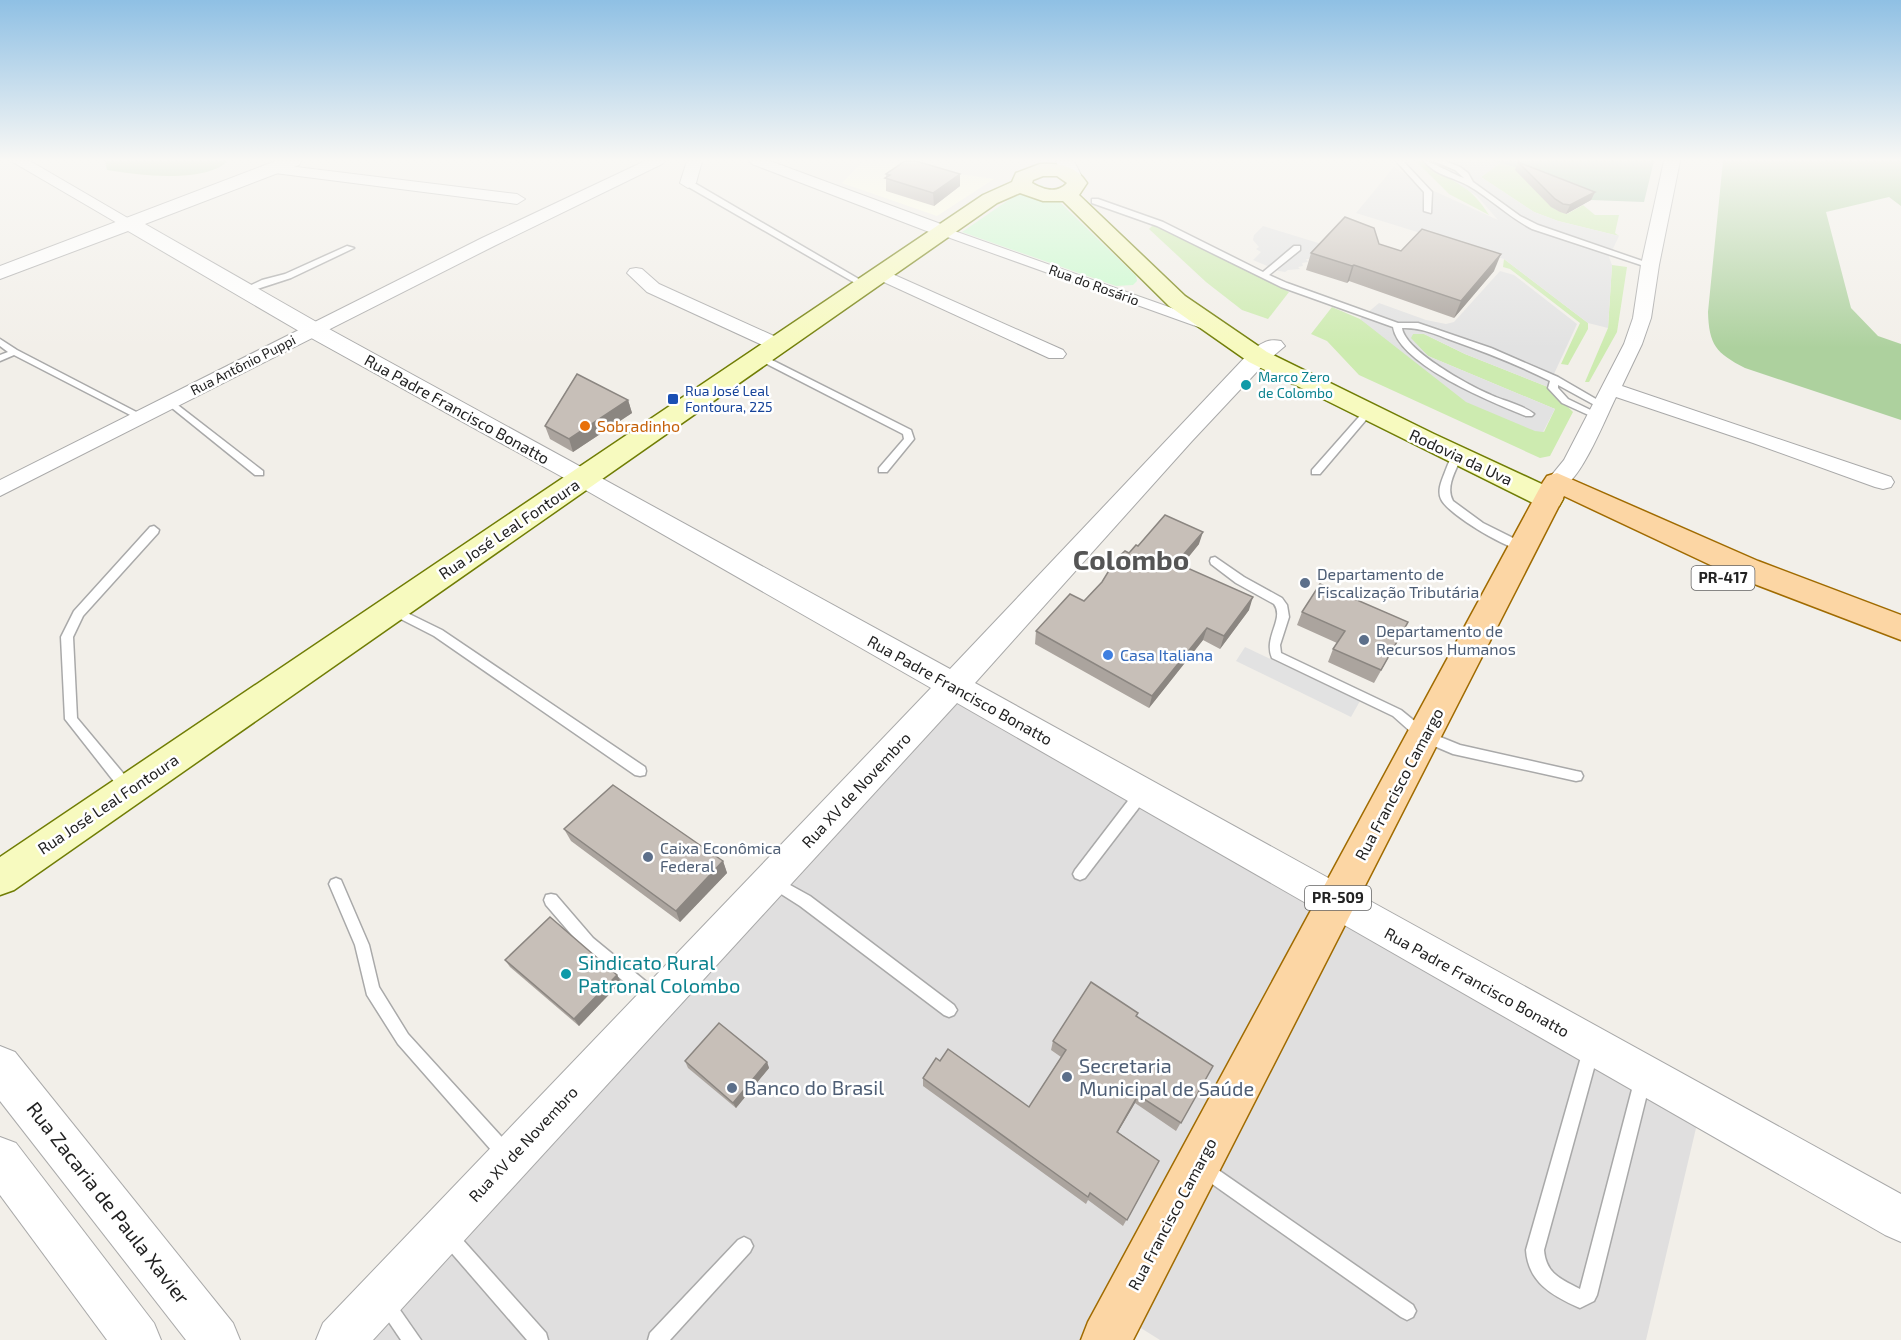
<svg xmlns="http://www.w3.org/2000/svg" width="1901" height="1340" viewBox="0 0 1901 1340" font-family="'Exo 2',sans-serif">
	<style>
		.residential { fill: #e0dfdf }
		.education { fill: #ffffe5 }
		.grass { fill: #cdebb0 }
		.forest { fill: #add19e }
		.cemetery { fill: #aacbaf }
		.park { fill: #c8facc }
		.parking { fill: #e2e2e2 }
		.lines { fill: none; stroke-linecap: round; stroke-linejoin: round }
		.service-casing { stroke: #a9a9a9; stroke-width: 3 }
		.pedestrian-casing { stroke: #a9a9a9; stroke-width: 2 }
		.minor-casing { stroke: #a9a9a9; stroke-width: 2 }
		.tertiary-casing { stroke: #a9a9a9; stroke-width: 2 }
		.secondary-casing { stroke: #707d05; stroke-width: 3 }
		.primary-casing { stroke: #a06b00; stroke-width: 3 }
		.service { fill: #fff; fill-rule: evenodd }
		.pedestrian { fill: #fff; fill-rule: evenodd }
		.minor { fill: #fff; fill-rule: evenodd }
		.tertiary { fill: #fff; fill-rule: evenodd }
		.secondary { fill: #f7fabf; fill-rule: evenodd }
		.primary { fill: #fcd6a4; fill-rule: evenodd }
		.wall { fill: #aba49e }
		.shaded-wall { fill: #8b8681 }
		.building { fill: #c7bfb8; stroke: #8b8681; stroke-width: 1.5 }
		.culture-dot { fill: #0f9aa8; stroke: #fff; stroke-width: 2 }
		.transit-dot { fill: #1a4fb4; stroke: #fff; stroke-width: 2 }
		.food-dot { fill: #e8710a; stroke: #fff; stroke-width: 2 }
		.service-dot { fill: #5c6f8a; stroke: #fff; stroke-width: 2 }
		.shop-dot { fill: #3f7fe0; stroke: #fff; stroke-width: 2 }
		.labels { text-anchor: middle; stroke-width: 5; stroke-linejoin: round; paint-order: stroke }
		.far-street-label { font-size: 14px; fill: #222; stroke: #fff }
		.far-culture-label { font-size: 14px; fill: #0d838f; stroke: #fff; text-anchor: start }
		.far-transit-label { font-size: 14px; fill: #164399; stroke: #fff; text-anchor: start }
		.shield { fill: #fff; stroke: #646464; stroke-width: 1.5 }
		.shield-label { font-size: 15px; font-weight: bold; fill: #222 }
		.street-label { font-size: 16px; fill: #222; stroke: #fff }
		.food-label { font-size: 16px; fill: #c56008; stroke: #fff; text-anchor: start }
		.service-label { font-size: 16px; fill: #4e5e75; stroke: #fff; text-anchor: start }
		.shop-label { font-size: 16px; fill: #366cbe; stroke: #fff; text-anchor: start }
		.near-culture-label { font-size: 20px; fill: #0d838f; stroke: #fff; text-anchor: start }
		.near-service-label { font-size: 20px; fill: #4e5e75; stroke: #fff; text-anchor: start }
		.near-street-label { font-size: 20px; fill: #222; stroke: #fff }
		.town-label { font-size: 28px; font-weight: bold; fill: #555; stroke: #fff }
	</style>
	<rect width="100%" height="100%" fill="#f2efe9"/>
	<polygon class="residential" points="952,687 1701,1107 1646,1340 1160,1340 1120,1315 1106,1340 340,1340"/>
	<polygon class="education" points="864,161 873,161 994,179 937,216 842,183"/>
	<g class="grass">
		<path d="M1416,161H1423C1451,178 1471,186 1489,215L1449,194Z"/>
		<path d="M1500,163L1526,170C1536,187 1545,209 1567,214L1583,205L1595,215H1619L1615,233L1619,236L1558,221L1534,212L1481,177Z"/>
		<polygon points="1153,225 1260,276 1289,292 1268,319 1242,310 1206,282 1149,229"/>
		<polygon points="1504,259 1588,323 1588,329 1568,365 1561,364 1580,323 1510,269 1503,267"/>
		<polygon points="1612,265 1627,267 1617,332 1589,382 1585,382 1608,328"/>
		<polygon points="1332,307 1360,319 1544,432 1555,409 1428,356 1410,338 1411,335 1418,332 1424,334 1465,354 1548,387 1573,412 1550,456 1540,458 1359,375 1327,341 1311,334"/>
	</g>
	<g class="forest">
		<path d="M105,161H228C203,184 139,175 107,170Z"/>
		<path d="M1723,161H1901V206L1889,197L1826,212L1851,308L1878,336L1901,344V420L1745,368C1716,353 1709,345 1708,312Z"/>
	</g>
	<polygon class="cemetery" points="1493,161 1654,161 1644,202 1591,200 1526,170"/>
	<polygon class="park" points="1042,185 1136,276 1137,281 1133,285 1116,286 962,232 1029,186"/>
	<g class="parking">
		<polygon points="1423,161 1500,163 1481,177 1534,212 1558,221 1619,236 1609,257 1612,265 1608,328 1588,323 1504,259 1356,213 1394,167 1423,186 1498,220 1477,196"/>
		<polygon points="1263,226 1325,245 1312,259 1306,259 1308,262 1302,263 1303,266 1298,267 1300,269 1288,270 1285,272 1279,271 1253,260 1261,252 1256,249 1259,247 1253,240 1254,235"/>
		<polygon points="1500,271 1514,275 1577,324 1548,387 1465,354 1424,334 1413,334 1411,338 1428,356 1555,409 1543,432 1535,431 1466,402 1360,319 1379,303 1426,320 1446,324 1454,322"/>
		<polygon points="1245,647 1360,701 1351,717 1236,661"/>
	</g>
	<g class="lines">
		<defs>
			<g id="service">
				<polygon points="1396,161 1403,161 1432,192 1431,213 1424,211 1424,192"/>
				<path d="M1424,161C1431,161 1454,175 1464,178L1455,170L1434,161H1445L1460,167L1468,173L1473,182L1520,216L1538,225L1654,265L1647,267L1532,229C1509,217 1491,199 1469,186C1454,177 1436,176 1424,161Z"/>
				<polygon points="685,181 691,181 869,285 862,287 685,185"/>
				<path d="M1092,199H1098L1163,222L1263,272L1294,246H1300V250L1269,275L1287,283L1398,323H1418L1491,348L1558,377L1608,406L1603,409L1600,408L1558,385V388L1568,399L1603,416L1601,418H1595L1562,403L1548,388L1550,381C1518,365 1485,352 1451,340C1435,334 1419,327 1402,328C1405,351 1470,386 1491,395C1504,401 1523,405 1534,414L1532,416H1526C1494,403 1399,365 1393,327L1281,287L1157,226L1092,203Z"/>
				<polygon points="347,246 354,248 291,278 245,293 241,290 262,280 285,274"/>
				<polygon points="0,339 17,350 146,417 144,419 138,419 14,355 0,361 0,355 8,352 0,346"/>
				<polygon points="760,354 911,430 914,439 887,472 879,472 879,468 904,439 903,434 757,359 757,355"/>
				<polygon points="170,399 263,471 263,475 255,475 167,404 167,400"/>
				<polygon points="1368,409 1373,412 1371,414 1320,474 1312,474 1312,470 1365,410"/>
				<path d="M1457,453L1462,456C1456,470 1445,487 1453,501L1483,523L1527,545L1528,548L1527,551C1513,553 1447,514 1441,499C1437,490 1442,480 1445,472C1448,465 1450,456 1457,453Z"/>
				<polygon points="154,526 159,530 158,533 83,616 73,637 77,718 133,785 135,789 133,793 128,795 123,793 65,719 61,637 74,611 150,527"/>
				<path d="M1215,557L1244,577L1282,598L1287,605L1289,617L1280,645L1281,653L1401,710L1428,732L1460,745L1576,771L1581,772L1583,776L1581,780L1576,781L1453,754L1420,740L1393,716L1272,658C1263,637 1285,619 1274,604L1236,583L1211,564L1210,561L1211,558Z"/>
				<polygon points="393,606 442,630 645,767 646,771 645,775 640,776 635,775 434,636 389,613 387,610 389,607"/>
				<polygon points="1142,787 1147,789 1149,793 1147,797 1085,878 1080,880 1075,878 1073,874 1075,870 1137,789"/>
				<polygon points="772,875 810,896 954,1005 957,1010 954,1015 949,1017 944,1015 800,906 767,885 765,881 767,877"/>
				<polygon points="336,878 341,880 369,945 379,987 408,1034 511,1147 513,1153 511,1159 505,1161 499,1159 398,1044 367,995 355,945 329,884 331,880"/>
				<polygon points="551,894 556,895 593,938 660,993 663,998 660,1003 655,1005 650,1003 583,948 546,905 544,900 546,895"/>
				<path d="M1591,1042L1597,1044L1599,1050L1544,1250C1546,1274 1561,1279 1580,1289L1635,1078L1637,1072L1643,1070L1649,1072L1651,1078L1597,1295L1594,1301L1580,1308C1552,1296 1528,1282 1526,1250L1583,1050L1585,1044Z"/>
				<polygon points="1204,1160 1413,1305 1416,1311 1413,1317 1407,1320 1401,1317 1198,1174 1196,1168 1198,1162"/>
				<polygon points="448,1227 454,1230 546,1333 548,1340 527,1340 442,1242 439,1236 442,1230"/>
				<polygon points="744,1237 750,1240 753,1246 750,1252 670,1340 648,1340 650,1333 738,1240"/>
				<polygon points="385,1294 391,1297 421,1340 401,1340 376,1303 379,1297"/>
			</g>
			<polygon id="pedestrian" points="943,227 1214,323 1216,326 1209,330 1204,329 939,234 937,231"/>
			<g id="minor">
				<polygon points="11,161 30,161 138,224 130,229 124,227"/>
				<polygon points="645,161 665,161 662,164 494,246 0,496 0,480 482,238"/>
				<polygon points="687,161 702,161 696,183 688,188 680,183"/>
				<polygon points="749,161 770,161 949,227 951,231 949,235 937,235 752,164"/>
				<path d="M1664,161H1680L1659,265L1651,318L1642,344L1622,386L1891,477L1894,482L1891,487L1883,489L1875,487L1753,443L1616,397C1606,417 1582,478 1563,487C1559,490 1554,488 1549,487L1546,482L1564,460L1624,344L1633,318L1641,265Z"/>
				<polygon points="272,164 517,194 525,199 517,204 267,172 264,169 267,166"/>
				<polygon points="636,268 642,269 659,284 785,341 787,345 785,349 771,349 647,292 627,273 630,269"/>
				<polygon points="881,269 1063,350 1066,354 1063,358 1049,358 875,278 872,274 875,270"/>
			</g>
			<g id="tertiary">
				<path d="M276,161H301L299,165L145,224L320,324L950,669L1250,352C1261,344 1267,338 1281,341L1285,346L1266,362L1192,441L975,683L1901,1194V1242L1885,1235L957,703L373,1340H316L323,1323L931,688L575,484L304,334L128,231L0,279V266Z"/>
				<polygon points="1056,161 1074,161 1081,175 1078,179 1064,179"/>
				<polygon points="0,1046 15,1052 233,1323 240,1340 186,1340 0,1101"/>
				<polygon points="0,1137 16,1143 154,1323 161,1340 107,1340 0,1195"/>
			</g>
			<path id="secondary" d="M1040,164C1060,163 1076,166 1087,183L1079,195L1185,296L1267,352L1434,434L1559,492L1563,499L1559,506L1549,508L1539,506L1249,362L1169,306L1063,201H1043L1020,193L997,203L14,890L0,895V857L983,195L1012,182L1016,173ZM1043,176H1057L1067,183C1057,194 1044,190 1032,183L1033,180Z"/>
			<polygon id="primary" points="1557,473 1758,561 1901,615 1901,640 1736,577 1564,496 1133,1340 1081,1340 1088,1322 1543,482 1547,476"/>
		</defs>
		<use href="#service" class="service-casing"/>
		<use href="#pedestrian" class="pedestrian-casing"/>
		<use href="#minor" class="minor-casing"/>
		<use href="#tertiary" class="tertiary-casing"/>
		<use href="#secondary" class="secondary-casing"/>
		<use href="#primary" class="primary-casing"/>
		<use href="#service" class="service"/>
		<use href="#pedestrian" class="pedestrian"/>
		<use href="#minor" class="minor"/>
		<use href="#tertiary" class="tertiary"/>
		<use href="#secondary" class="secondary"/>
		<use href="#primary" class="primary"/>
	</g>
	<g class="wall">
		<polygon points="1518,162 1595,192 1591,200 1566,214 1560,212 1551,207 1515,170"/>
		<polygon points="886,174 960,174 960,186 934,206 886,191"/>
		<polygon points="1379,244 1401,251 1494,271 1454,318 1349,281 1347,283 1306,270 1311,253"/>
		<polygon points="628,400 632,413 573,452 550,439 545,426"/>
		<polygon points="1199,544 1182,565 1249,610 1220,649 1203,640 1149,708 1035,644 1036,631 1084,601 1129,553 1138,546"/>
		<polygon points="1302,612 1401,635 1374,683 1328,662 1333,649 1337,643 1297,625"/>
		<polygon points="564,829 723,861 727,873 680,922 571,841"/>
		<polygon points="505,960 617,975 621,982 579,1026 510,967"/>
		<polygon points="1137,1017 1213,1066 1176,1131 1135,1103 1118,1132 1159,1161 1123,1226 1088,1200 1086,1204 923,1086 923,1078 940,1061 1029,1107 1061,1057 1051,1050 1053,1041"/>
		<polygon points="685,1061 767,1062 769,1068 736,1108 688,1068"/>
	</g>
	<g class="shaded-wall">
		<polygon points="960,174 960,186 934,206 933,193"/>
		<polygon points="1595,192 1591,200 1566,214 1570,205"/>
		<polygon points="1501,254 1494,271 1454,318 1461,301"/>
		<polygon points="1354,265 1349,281 1347,283 1352,266"/>
		<polygon points="628,400 632,413 573,452 569,439"/>
		<polygon points="1203,532 1199,544 1173,576 1176,563"/>
		<polygon points="1253,597 1249,610 1220,649 1224,636"/>
		<polygon points="1207,628 1203,640 1149,708 1152,696"/>
		<polygon points="723,861 727,873 680,922 676,911"/>
		<polygon points="617,975 621,982 579,1026 574,1019"/>
		<polygon points="767,1062 769,1068 736,1108 733,1103"/>
		<polygon points="1138,1095 1135,1103 1113,1140 1117,1132"/>
	</g>
	<g class="building">
		<polygon points="905,161 916,161 960,174 933,193 885,178 890,175 886,174"/>
		<polygon points="1518,162 1595,192 1570,205 1563,204 1555,199"/>
		<polygon points="1345,217 1374,228 1379,244 1401,251 1422,229 1501,254 1461,301 1354,265 1352,266 1311,253"/>
		<polygon points="577,374 628,400 569,439 545,426"/>
		<polygon points="1165,515 1203,532 1176,563 1253,597 1224,636 1207,628 1152,696 1036,631 1070,594 1084,601 1102,582 1116,559 1125,551 1129,553 1136,545 1138,546"/>
		<polygon points="1320,584 1408,622 1381,670 1333,649 1345,631 1302,612"/>
		<polygon points="613,785 723,861 676,911 564,829"/>
		<polygon points="550,917 617,975 574,1019 505,960"/>
		<polygon points="1091,982 1138,1013 1136,1016 1213,1066 1181,1123 1138,1095 1117,1132 1159,1161 1127,1220 1090,1193 1088,1197 923,1078 936,1058 940,1061 948,1049 1029,1107 1066,1050 1053,1041"/>
		<polygon points="719,1023 767,1062 733,1103 685,1061"/>
	</g>
	<linearGradient id="sky" x2="0" y2="1"><stop stop-color="#8fc0e4"/><stop offset="0.46" stop-color="#f9f8f5"/><stop offset="1" stop-color="#f9f8f5" stop-opacity="0"/></linearGradient>
	<rect width="1901" height="348" fill="url(#sky)"/>
	<g class="culture-dot">
		<circle cx="1246" cy="385" r="6"/>
		<circle cx="566" cy="974" r="6"/>
	</g>
	<rect class="transit-dot" x="667" y="393" width="12" height="12" rx="3"/>
	<circle class="food-dot" cx="585" cy="426" r="6"/>
	<g class="service-dot">
		<circle cx="1305" cy="583" r="6"/>
		<circle cx="1364" cy="640" r="6"/>
		<circle cx="648" cy="857" r="6"/>
		<circle cx="1067" cy="1077" r="6"/>
		<circle cx="732" cy="1088" r="6"/>
	</g>
	<circle class="shop-dot" cx="1108" cy="655" r="6"/>
	<g class="labels">
		<g class="far-street-label">
			<text transform="translate(1094 285) rotate(20)" y="5">Rua do Rosário</text>
			<text transform="translate(243 365) rotate(-27)" y="5">Rua Antônio Puppi</text>
		</g>
		<g class="far-culture-label">
			<text x="1258" y="382">Marco Zero<tspan x="1258" dy="16">de Colombo</tspan></text>
		</g>
		<g class="far-transit-label">
			<text x="685" y="396">Rua José Leal<tspan x="685" dy="16">Fontoura, 225</tspan></text>
		</g>
		<g class="shield">
			<rect x="1691.5" y="566" width="63" height="24" rx="4.5"/>
			<rect x="1305" y="886" width="66" height="24" rx="4.5"/>
		</g>
		<g class="shield-label">
			<text x="1723" y="583">PR-417</text>
			<text x="1338" y="903">PR-509</text>
		</g>
		<g class="street-label">
			<text transform="translate(457 409) rotate(29)" y="6">Rua Padre Francisco Bonatto</text>
			<text transform="translate(1461 457) rotate(25)" y="6">Rodovia da Uva</text>
			<text transform="translate(509 529) rotate(-34)" y="6">Rua José Leal Fontoura</text>
			<text transform="translate(960 690) rotate(29)" y="6">Rua Padre Francisco Bonatto</text>
			<text transform="translate(1399 784) rotate(-62)" y="6">Rua Francisco Camargo</text>
			<text transform="translate(856 790) rotate(-47)" y="6">Rua XV de Novembro</text>
			<text transform="translate(108 804) rotate(-34)" y="6">Rua José Leal Fontoura</text>
			<text transform="translate(1477 982) rotate(29)" y="6">Rua Padre Francisco Bonatto</text>
			<text transform="translate(523 1144) rotate(-47)" y="6">Rua XV de Novembro</text>
			<text transform="translate(1172 1214) rotate(-62)" y="6">Rua Francisco Camargo</text>
		</g>
		<g class="food-label">
			<text x="597" y="432">Sobradinho</text>
		</g>
		<g class="service-label">
			<text x="1317" y="580">Departamento de<tspan x="1317" dy="18">Fiscalização Tributária</tspan></text>
			<text x="1376" y="637">Departamento de<tspan x="1376" dy="18">Recursos Humanos</tspan></text>
			<text x="660" y="854">Caixa Econômica<tspan x="660" dy="18">Federal</tspan></text>
		</g>
		<g class="shop-label">
			<text x="1120" y="661">Casa Italiana</text>
		</g>
		<g class="near-culture-label">
			<text x="578" y="970">Sindicato Rural<tspan x="578" dy="23">Patronal Colombo</tspan></text>
		</g>
		<g class="near-service-label">
			<text x="1079" y="1073">Secretaria<tspan x="1079" dy="23">Municipal de Saúde</tspan></text>
			<text x="744" y="1095">Banco do Brasil</text>
		</g>
		<g class="near-street-label">
			<text transform="translate(108 1203) rotate(52)" y="7">Rua Zacaria de Paula Xavier</text>
		</g>
		<g class="town-label">
			<text x="1131" y="570">Colombo</text>
		</g>
	</g>
</svg>
